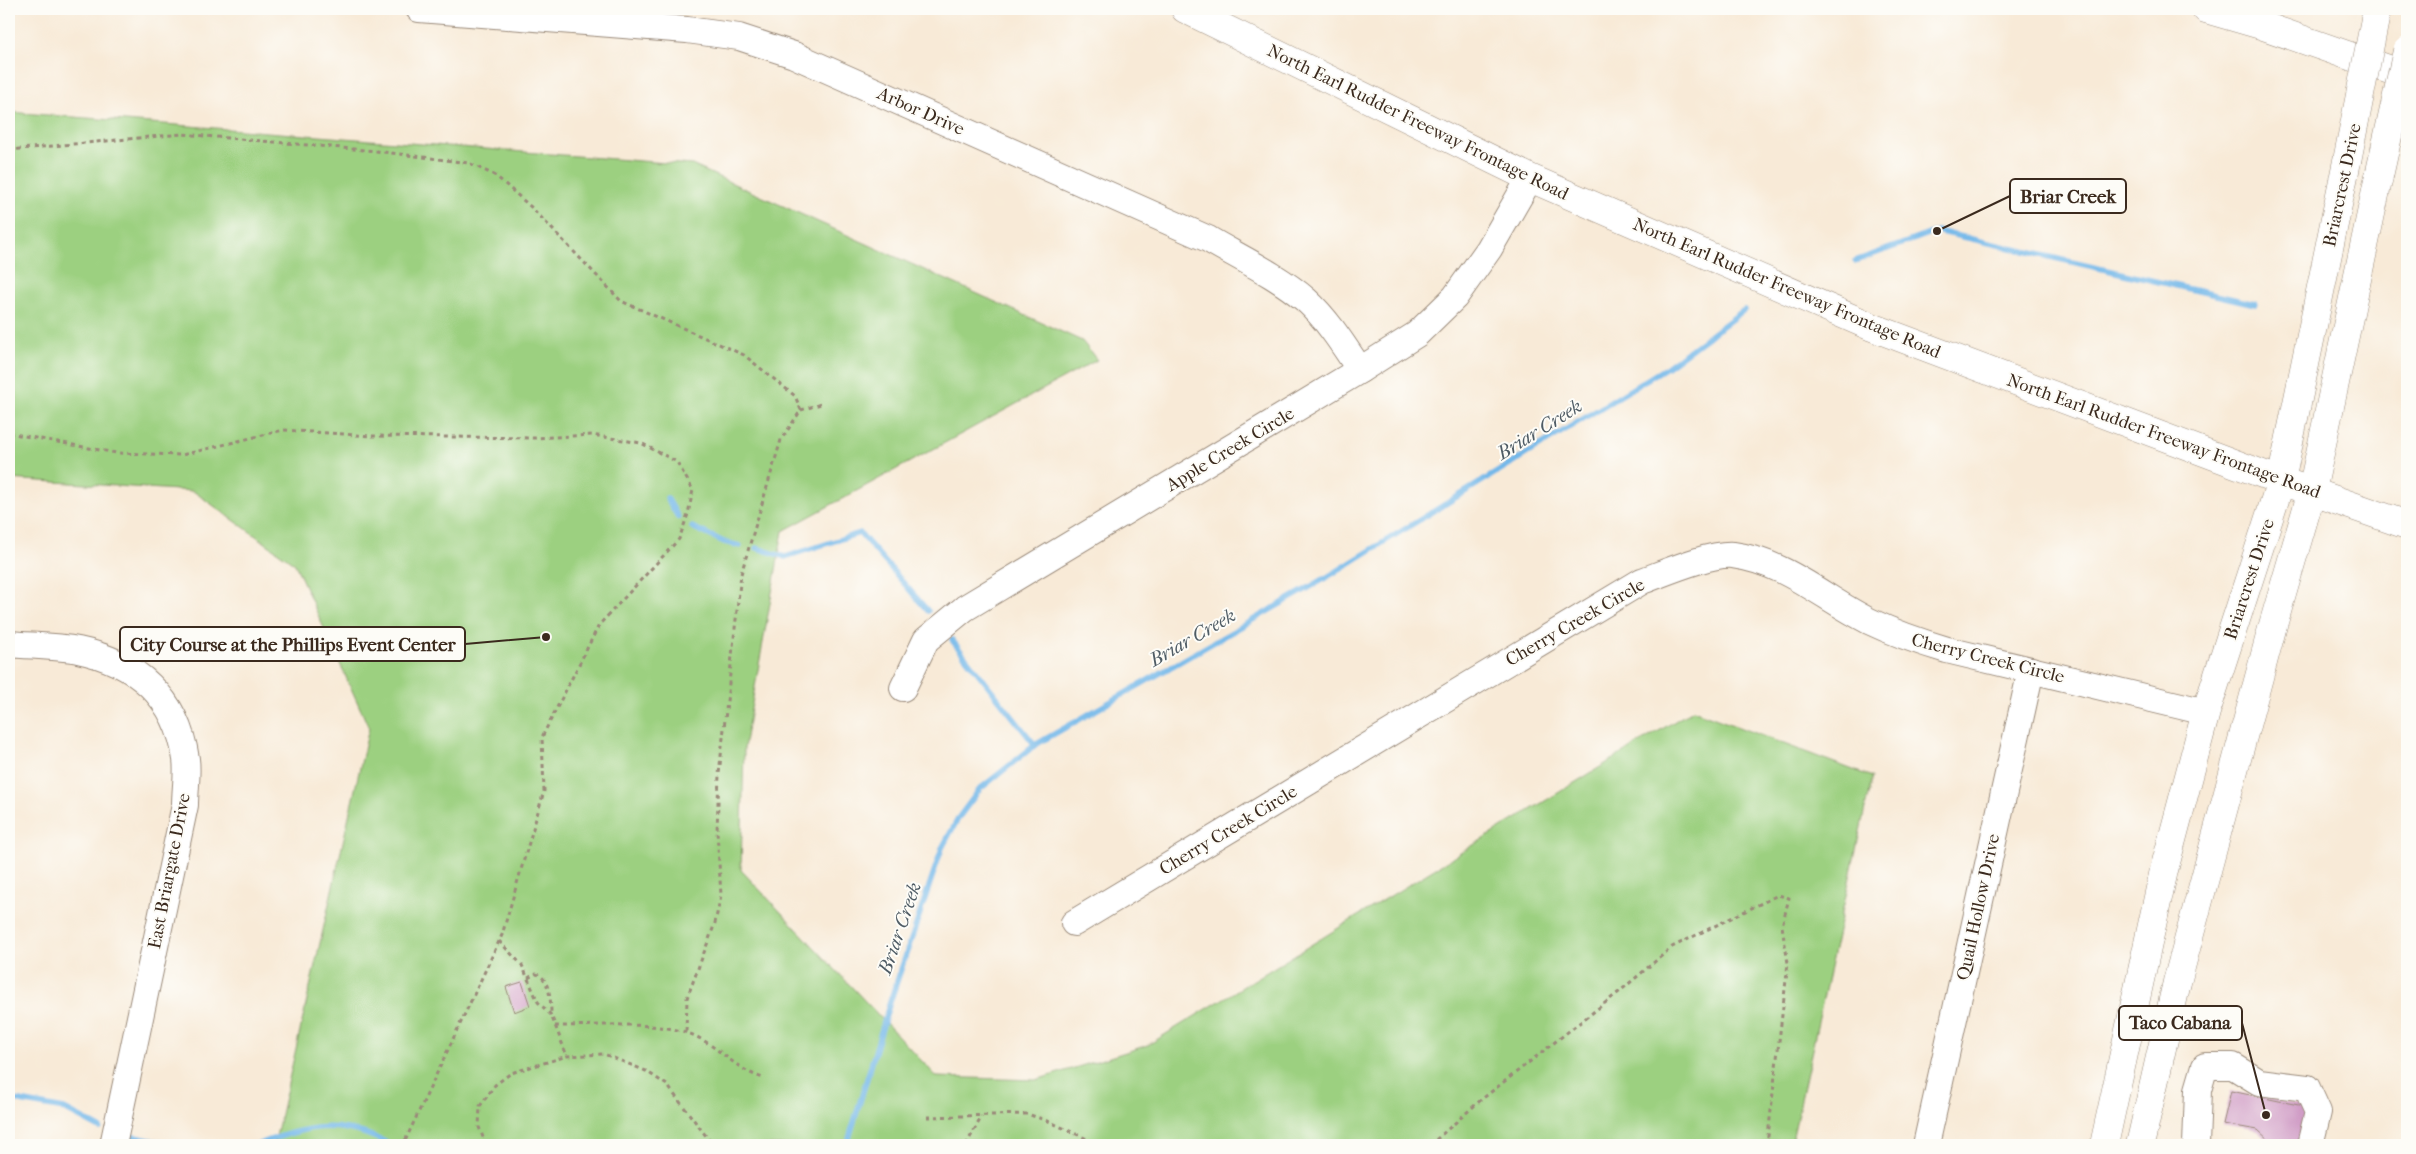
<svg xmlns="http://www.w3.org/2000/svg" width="2416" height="1154" viewBox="0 0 2416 1154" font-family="'IM FELL French Canon',serif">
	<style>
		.green { fill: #9cd080; stroke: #6c7d4f }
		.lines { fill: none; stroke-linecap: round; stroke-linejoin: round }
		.stream { stroke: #73b8e9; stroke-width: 5.5 }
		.building { fill: #d09cc6 }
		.minor-casing { stroke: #9a8a7a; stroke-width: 28 }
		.major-casing { stroke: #9a8a7a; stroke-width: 29 }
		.highway-casing { stroke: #9a8a7a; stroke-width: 29 }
		.path { stroke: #9a8a7a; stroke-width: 3; stroke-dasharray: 4 4; stroke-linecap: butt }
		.minor { stroke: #fff; stroke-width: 26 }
		.major { stroke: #fff; stroke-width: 28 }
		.highway { stroke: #fff; stroke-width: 28 }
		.major-bridge-casing { stroke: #9a8a7a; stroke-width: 29; stroke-linecap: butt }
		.major-bridge { stroke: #fff; stroke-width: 28 }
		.labels { text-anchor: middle; stroke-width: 4; stroke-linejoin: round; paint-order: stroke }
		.street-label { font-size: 18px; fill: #3b2a1e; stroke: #fdfcf7 }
		.water-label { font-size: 19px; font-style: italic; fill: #4f5c65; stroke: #fdfcf7 }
		.leader { fill: none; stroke: #3b2a1e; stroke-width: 2 }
		.callout-dot { fill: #3b2a1e; stroke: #fdfcf7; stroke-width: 2 }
		.callout { fill: #fdfcf7; stroke: #3b2a1e; stroke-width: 2 }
		.callout-label { font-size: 19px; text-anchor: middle; font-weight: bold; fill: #3b2a1e }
	</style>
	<rect width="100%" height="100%" fill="#fdfcf7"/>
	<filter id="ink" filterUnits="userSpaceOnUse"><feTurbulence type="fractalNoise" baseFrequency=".02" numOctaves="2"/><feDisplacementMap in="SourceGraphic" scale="10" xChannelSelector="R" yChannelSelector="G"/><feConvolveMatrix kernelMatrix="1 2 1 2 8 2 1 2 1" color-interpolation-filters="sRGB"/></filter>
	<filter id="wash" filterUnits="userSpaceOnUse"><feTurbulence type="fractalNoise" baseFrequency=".0096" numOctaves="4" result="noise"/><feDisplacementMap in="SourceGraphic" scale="20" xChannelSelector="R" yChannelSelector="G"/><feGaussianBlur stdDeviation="1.12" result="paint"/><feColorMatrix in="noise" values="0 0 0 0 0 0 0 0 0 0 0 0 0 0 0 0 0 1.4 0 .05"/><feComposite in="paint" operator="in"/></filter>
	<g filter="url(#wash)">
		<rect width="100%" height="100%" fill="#f8ead7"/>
		<polygon class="green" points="9,112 692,165 1082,341 1097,360 783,531 744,748 741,870 937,1077 1036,1080 1148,1045 1693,710 1872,777 1791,1145 274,1145 369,728 295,564 193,491 9,479"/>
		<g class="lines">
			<g class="stream">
				<polyline points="1855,261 1937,231 2255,304"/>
				<polyline points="667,498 678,517"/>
				<polyline points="692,527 724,542 740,546"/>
				<polyline points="757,548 785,557 860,533 928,611"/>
				<polyline points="952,640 1035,745"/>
				<polyline points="9,1099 64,1109 100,1128"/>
				<polyline points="130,1136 173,1145"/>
				<path d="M257,1145C309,1125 340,1118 391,1145"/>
				<polyline points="847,1145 890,1002 942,848 959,817 980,789 1035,745 1324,579 1667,367 1744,310"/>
			</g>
		</g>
		<g id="blocks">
			<g class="building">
				<polygon points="522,982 530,1006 514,1012 506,987"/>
				<polygon points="2231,1091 2308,1107 2302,1145 2287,1145 2270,1141 2258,1130 2223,1124"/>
			</g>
		</g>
	</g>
	<g filter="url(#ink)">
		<use href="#blocks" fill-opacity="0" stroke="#9a8a7a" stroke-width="1"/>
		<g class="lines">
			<defs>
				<g id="minor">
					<path d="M419,9L687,30L739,37L794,55L1208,239C1240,258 1277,275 1306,300C1328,320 1344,346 1360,370"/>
					<path d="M9,644C31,646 56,646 78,650C136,662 177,697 186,759C188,773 185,790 185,805L113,1145"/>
					<polyline points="903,688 926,640 965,608 1360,370 1417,334 1455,297 1489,249 1530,178"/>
					<path d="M1074,923L1642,581C1664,573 1710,553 1733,555C1786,562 1823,598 1869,621C1894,633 1920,642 1947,650L2206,712"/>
					<polyline points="1926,1145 2031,670"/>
					<polyline points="2196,1145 2198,1090 2205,1066 2233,1066 2259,1082 2307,1088 2318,1112 2310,1145"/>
				</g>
				<g id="major">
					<polyline points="1185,9 1530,178 1872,327 2281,481 2407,525"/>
					<polyline points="2104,1145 2164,870 2206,712 2281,481 2347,161"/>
					<polyline points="2140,1145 2177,982 2273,625 2312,491 2379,176"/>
				</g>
				<polyline id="highway" points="2206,9 2261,25 2407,76"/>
			</defs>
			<use href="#minor" class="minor-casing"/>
			<use href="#major" class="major-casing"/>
			<use href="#highway" class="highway-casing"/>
			<g class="path">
				<polyline points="9,150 182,134 376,151 469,163 496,176 532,208 621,301 744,355 795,396 801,410 781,440 741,574 719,774 717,831 721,895 715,923 687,998 686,1032"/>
				<polyline points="801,410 821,404"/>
				<polyline points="9,433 116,453 182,455 283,430 372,436 535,438 592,435 641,443 677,462 693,490 688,514 679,539 599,625 542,737 544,791 502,935 405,1141"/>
				<polyline points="499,941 522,965 538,1002 551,1015 567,1056"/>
				<path d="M528,978L536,974C550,977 551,1003 551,1014"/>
				<path d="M555,1026C595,1026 647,1021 685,1032C715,1041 735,1071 764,1078"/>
				<polyline points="927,1117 1027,1114 1048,1121 1100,1145"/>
				<polyline points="486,1145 479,1127 480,1106 495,1085 511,1073 567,1056 604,1054 646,1071 667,1085 713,1145"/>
				<polyline points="966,1145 982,1116"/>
				<polyline points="1430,1145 1482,1099 1619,992 1672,947 1778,895 1789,898 1782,926 1788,963 1767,1145"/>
			</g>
			<use href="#minor" class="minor"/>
			<use href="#major" class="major"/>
			<use href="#highway" class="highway"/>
			<defs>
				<g id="major-bridge">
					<polyline points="2347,161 2377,9"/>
					<polyline points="2379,176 2407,51"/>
				</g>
			</defs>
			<use href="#major-bridge" class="major-bridge-casing"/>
			<use href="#major-bridge" class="major-bridge"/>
		</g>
	</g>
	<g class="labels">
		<g class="street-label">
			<text transform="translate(921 111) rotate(24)" y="6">Arbor Drive</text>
			<text transform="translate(1418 122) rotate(26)" y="6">North Earl Rudder Freeway Frontage Road</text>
			<text transform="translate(2342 185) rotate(-78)" y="6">Briarcrest Drive</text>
			<text transform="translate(1787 288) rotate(23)" y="6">North Earl Rudder Freeway Frontage Road</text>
			<text transform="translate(2164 436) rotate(20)" y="6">North Earl Rudder Freeway Frontage Road</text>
			<text transform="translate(1230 449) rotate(-31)" y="6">Apple Creek Circle</text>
			<text transform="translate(2249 579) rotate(-72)" y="6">Briarcrest Drive</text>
			<text transform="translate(1575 622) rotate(-30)" y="6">Cherry Creek Circle</text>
			<text transform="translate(1988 658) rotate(14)" y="6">Cherry Creek Circle</text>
			<text transform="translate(1228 830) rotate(-31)" y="6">Cherry Creek Circle</text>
			<text transform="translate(169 871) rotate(-79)" y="6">East Briargate Drive</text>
			<text transform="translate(1978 907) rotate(-78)" y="6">Quail Hollow Drive</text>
		</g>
		<g class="water-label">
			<text transform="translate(1539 429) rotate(-32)" y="7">Briar Creek</text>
			<text transform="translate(1192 637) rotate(-30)" y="7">Briar Creek</text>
			<text transform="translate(899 928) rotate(-71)" y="7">Briar Creek</text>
		</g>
	</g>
	<path class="leader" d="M1937 231L2010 196M546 637L465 644M2266 1115L2242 1023"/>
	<g class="callout-dot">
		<circle cx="1937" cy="231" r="5"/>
		<circle cx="546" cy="637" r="5"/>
		<circle cx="2266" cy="1115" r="5"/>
	</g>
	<g class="callout">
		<rect x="2010" y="179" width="116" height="34" rx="5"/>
		<rect x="120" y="627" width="345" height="34" rx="5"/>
		<rect x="2119" y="1006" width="123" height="34" rx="5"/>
	</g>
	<g class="callout-label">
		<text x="2068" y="203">Briar Creek</text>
		<text x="293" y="651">City Course at the Phillips Event Center</text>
		<text x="2180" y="1029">Taco Cabana</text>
	</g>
	<rect width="2416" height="1154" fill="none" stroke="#fdfcf7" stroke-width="30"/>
</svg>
